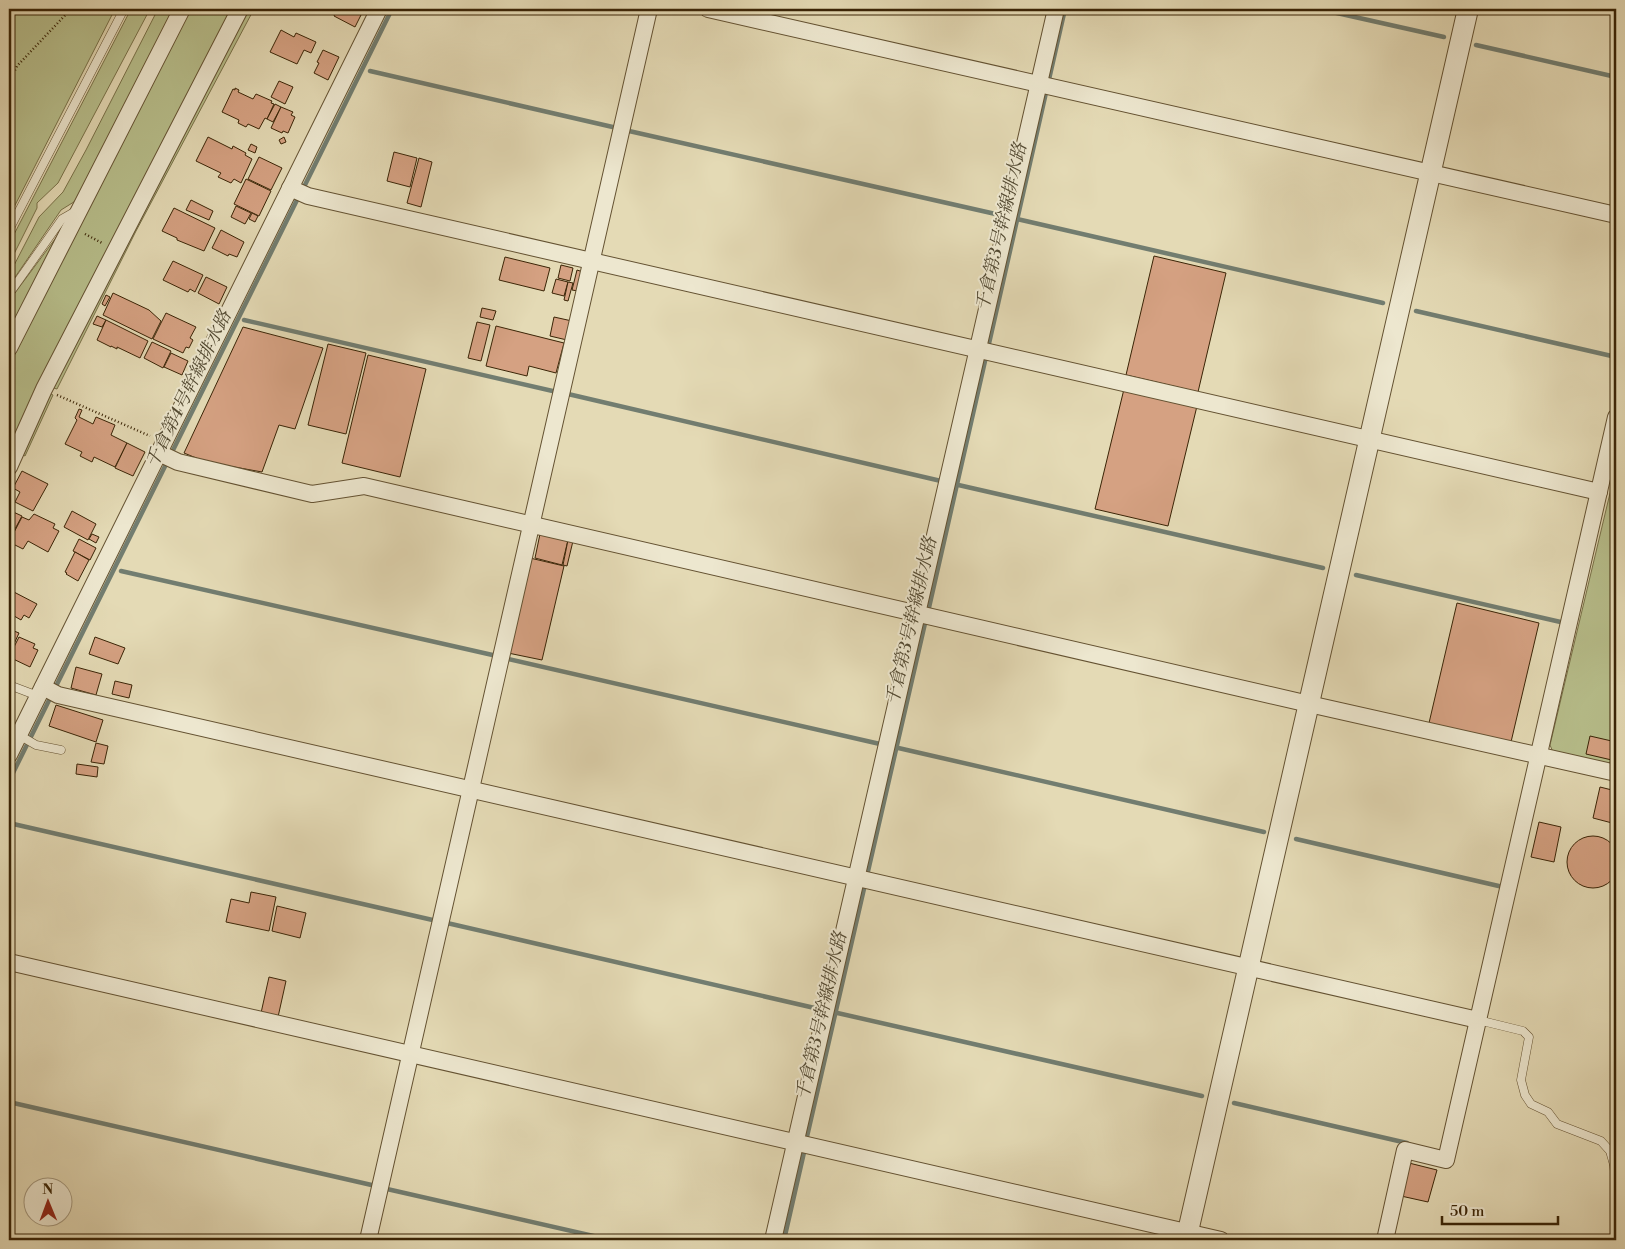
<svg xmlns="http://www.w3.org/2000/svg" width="1625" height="1249" viewBox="0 0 1625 1249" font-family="'Libre Bodoni','Noto Serif JP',serif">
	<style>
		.green { fill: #b7be8b; stroke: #787148 }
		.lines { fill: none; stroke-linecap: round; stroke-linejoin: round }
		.stream { stroke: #727d70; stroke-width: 4.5 }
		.building { fill: #d5a182; stroke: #3a2406 }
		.service-casing { stroke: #645232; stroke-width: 9 }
		.minor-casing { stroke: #645232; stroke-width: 18 }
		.tertiary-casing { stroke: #645232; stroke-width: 22 }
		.path { stroke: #3a2406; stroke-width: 2.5; stroke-dasharray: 1 2.5; stroke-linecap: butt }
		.service { stroke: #ede7cf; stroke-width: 8 }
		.minor { stroke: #ede7cf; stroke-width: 16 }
		.tertiary { stroke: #ede7cf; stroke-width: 20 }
		.labels { text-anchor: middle; stroke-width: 4; stroke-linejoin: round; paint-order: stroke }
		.water-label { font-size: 18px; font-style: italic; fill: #524932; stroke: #ede7cf }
	</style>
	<rect width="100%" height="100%" fill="#e4dab5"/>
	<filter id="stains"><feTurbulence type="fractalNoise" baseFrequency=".004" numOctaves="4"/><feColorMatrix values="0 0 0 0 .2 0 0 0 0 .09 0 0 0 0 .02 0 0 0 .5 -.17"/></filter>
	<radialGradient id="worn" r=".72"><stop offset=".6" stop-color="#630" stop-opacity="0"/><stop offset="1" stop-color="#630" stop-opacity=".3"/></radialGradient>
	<g class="green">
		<polygon points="9,9 115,9 9,217"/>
		<polygon points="131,9 150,9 58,183 37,203 37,208 9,264 9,244"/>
		<polygon points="158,9 174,9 77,200 61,210 9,286 9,275 39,217 63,192 86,150"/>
		<polygon points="189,9 233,9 9,457 9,366"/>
		<polygon points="241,9 254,9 136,231 57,389 50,387"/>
		<polygon points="58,235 9,332 9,301"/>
		<polygon points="51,394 53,395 25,456 19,453 45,396"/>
		<polygon points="1616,468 1616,767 1553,752 1550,745"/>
	</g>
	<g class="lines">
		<g class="stream">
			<polyline points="1319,9 1444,37"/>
			<polyline points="1476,45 1616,77"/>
			<polyline points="370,71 617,128"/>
			<polyline points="629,131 1000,215"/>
			<polyline points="303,189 392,9"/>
			<polyline points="1017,219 1383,303"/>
			<polyline points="1416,311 1616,357"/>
			<polyline points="244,320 557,392"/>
			<polyline points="568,394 941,481"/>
			<polyline points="954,484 1323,568"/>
			<polyline points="121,571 497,656"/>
			<polyline points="1356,575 1565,623"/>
			<polyline points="928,612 1065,9"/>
			<polyline points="508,659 880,744"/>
			<polyline points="894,747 1264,832"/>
			<polyline points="9,781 299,196"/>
			<polyline points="9,823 437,921"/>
			<polyline points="1296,839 1503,887"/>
			<polyline points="447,923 819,1009"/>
			<polyline points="833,1012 1202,1096"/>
			<polyline points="9,1102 376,1186"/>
			<polyline points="1234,1103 1407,1143"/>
			<polyline points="806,1141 926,619"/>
			<polyline points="387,1189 611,1240"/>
			<polyline points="784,1240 805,1148"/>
		</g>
	</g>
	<g class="building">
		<polygon points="337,9 364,9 355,27 334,16"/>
		<polygon points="281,30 294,37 296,33 316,42 311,53 304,50 297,64 270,52"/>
		<polygon points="323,50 339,57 328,80 314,73 319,63 317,62"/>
		<polygon points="279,81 293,87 285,104 271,97"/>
		<polygon points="235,88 239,90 238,92 253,99 256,94 272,101 271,103 274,104 267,119 265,118 259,129 248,124 246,127 238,123 239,120 222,112 233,89 235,90"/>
		<polygon points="275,104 281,107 273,122 267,119"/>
		<polygon points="281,107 293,112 291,115 295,117 288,133 283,131 282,133 271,128"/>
		<polygon points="208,137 232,149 233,146 246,153 245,155 252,159 241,183 234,179 231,183 218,177 221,173 196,161"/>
		<polygon points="284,137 286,142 281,144 279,140"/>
		<polygon points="251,144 257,147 255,153 248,150"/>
		<polygon points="394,152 417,158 410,187 387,181"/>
		<polygon points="259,157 282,168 271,190 248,179"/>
		<polygon points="419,158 432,162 421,207 407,203"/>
		<polygon points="246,179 271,191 259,216 234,204"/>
		<polygon points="191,200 213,211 209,220 186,210"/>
		<polygon points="236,206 251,213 245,224 231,217"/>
		<polygon points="174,208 215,228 204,251 177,240 177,238 162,231"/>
		<polygon points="252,213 258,216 255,222 249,219"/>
		<polygon points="221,230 244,242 237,257 229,254 228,256 212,248"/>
		<polygon points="1154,256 1226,273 1198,392 1126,375"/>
		<polygon points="505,257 550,268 544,291 499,280"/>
		<polygon points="173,261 203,275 195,292 190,289 188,292 163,280"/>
		<polygon points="561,265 573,268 570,281 558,278"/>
		<polygon points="577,270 583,272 578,291 572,290"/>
		<polygon points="206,277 227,287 219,304 198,293"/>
		<polygon points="556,279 568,282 564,296 552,293"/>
		<polygon points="568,282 573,283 568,301 564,300"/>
		<polygon points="113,293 149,310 161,321 152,339 103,315"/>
		<polygon points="106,295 110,297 105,306 102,304"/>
		<polygon points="482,308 496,311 493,320 480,317"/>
		<polygon points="166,313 196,327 190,338 193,340 189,348 186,347 183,353 153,339"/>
		<polygon points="97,316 106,320 102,327 93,324"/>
		<polygon points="554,317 572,321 567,340 550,336"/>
		<polygon points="106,320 148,341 140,358 117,347 117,349 111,346 111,347 97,340"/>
		<polygon points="477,322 490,325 481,361 468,358"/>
		<polygon points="496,326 564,343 556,373 529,366 527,376 486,366"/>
		<polygon points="243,327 323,348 295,429 279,425 262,472 206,462 184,453"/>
		<polygon points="152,342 171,351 163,368 144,358"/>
		<polygon points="328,344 366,353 346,434 308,425"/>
		<polygon points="171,353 188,361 182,375 164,367"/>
		<polygon points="368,355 426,369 400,477 342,463"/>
		<polygon points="1124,389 1197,406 1168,526 1095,509"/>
		<polygon points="79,409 82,410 79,417 93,424 96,417 115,425 111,435 127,443 115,467 94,457 92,462 80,456 82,452 65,444 77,420 75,418"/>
		<polygon points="127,443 145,452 133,476 115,468"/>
		<polygon points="22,471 48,484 33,511 15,502 20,492 13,488"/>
		<polygon points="9,510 22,516 9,540"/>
		<polygon points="72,511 96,524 88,540 64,527"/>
		<polygon points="34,514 55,524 53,528 59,531 48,552 28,541 23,549 9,542 22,517 29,520"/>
		<polygon points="92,534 99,537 96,543 89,539"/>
		<polygon points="540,534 568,540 562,565 535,558"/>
		<polygon points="79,539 96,548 90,560 73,551"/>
		<polygon points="568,540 573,541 567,566 563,565"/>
		<polygon points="75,552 89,560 78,581 66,574 67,573 65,572"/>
		<polygon points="530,558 564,566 542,660 508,653"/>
		<polygon points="12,591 37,604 29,618 24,615 21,620 9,613 9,592 11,593"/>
		<polygon points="1457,603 1539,623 1511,742 1429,723"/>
		<polygon points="9,629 19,633 9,655"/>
		<polygon points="19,637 35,644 33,648 38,650 30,667 9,657"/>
		<polygon points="95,637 125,648 118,664 89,654"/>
		<polygon points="76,667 102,674 96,695 71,688"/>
		<polygon points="115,681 132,685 129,698 112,694"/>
		<polygon points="56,705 103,720 96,742 49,726"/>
		<polygon points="1590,736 1616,742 1616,761 1586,754"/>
		<polygon points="96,743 108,746 104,764 91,762"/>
		<polygon points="77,764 98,767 97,777 76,774"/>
		<polygon points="1600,787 1616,791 1616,824 1593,818"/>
		<polygon points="1539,822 1561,827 1554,862 1531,857"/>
		<circle cx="1593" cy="862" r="26"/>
		<polygon points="251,892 276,897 269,931 226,922 231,899 249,903"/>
		<polygon points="277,906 306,913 300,938 272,931"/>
		<polygon points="269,977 286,981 278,1017 261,1013"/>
		<polygon points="1409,1163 1437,1170 1428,1202 1401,1196"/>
	</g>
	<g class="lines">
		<defs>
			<g id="service">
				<polyline points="9,230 124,9"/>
				<polyline points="9,294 62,219 76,211"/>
				<polyline points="9,685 38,696"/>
				<polyline points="19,735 36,745 61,750"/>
				<polyline points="1478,1020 1523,1031 1529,1037 1521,1080 1525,1095 1531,1104 1548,1112 1557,1124 1601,1141 1610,1151 1614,1165 1616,1188"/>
			</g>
			<g id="minor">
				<polyline points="708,9 1616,215"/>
				<polyline points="290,188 308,196 1599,492"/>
				<polyline points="9,348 182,9"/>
				<polyline points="159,453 178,462 312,494 364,486 1309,704 1616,773"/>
				<polyline points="9,467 44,389 240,9"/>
				<polyline points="43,687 58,695 1478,1020"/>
				<polyline points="9,755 379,9"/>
				<polyline points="9,962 1221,1240"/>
				<polyline points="368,1240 649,9"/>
				<polyline points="773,1240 1056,9"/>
				<polyline points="1385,1240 1405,1150 1446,1160 1616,417"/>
			</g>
			<polyline id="tertiary" points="1186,1240 1468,9"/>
		</defs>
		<use href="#service" class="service-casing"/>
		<use href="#minor" class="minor-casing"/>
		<use href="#tertiary" class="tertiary-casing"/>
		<g class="path">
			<polyline points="9,83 17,66 71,9"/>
			<polyline points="85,234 102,243"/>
			<polyline points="57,395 150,436"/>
		</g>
		<use href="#service" class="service"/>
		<use href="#minor" class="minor"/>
		<use href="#tertiary" class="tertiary"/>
	</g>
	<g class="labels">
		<g class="water-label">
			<text transform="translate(1001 227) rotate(-77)" y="6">千倉第3号幹線排水路</text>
			<text transform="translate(188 389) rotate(-64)" y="6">千倉第4号幹線排水路</text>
			<text transform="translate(911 621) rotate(-77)" y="6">千倉第3号幹線排水路</text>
			<text transform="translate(821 1016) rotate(-77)" y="6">千倉第3号幹線排水路</text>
		</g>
	</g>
	<rect width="1625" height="1249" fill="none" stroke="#e4dab5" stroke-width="30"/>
	<rect x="10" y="10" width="1605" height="1229" fill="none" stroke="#3a2406" stroke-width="2.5"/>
	<rect x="15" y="15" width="1595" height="1219" fill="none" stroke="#3a2406"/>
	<g transform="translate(48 1202) rotate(359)"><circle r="24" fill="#ede7cf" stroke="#a5997f"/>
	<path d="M0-4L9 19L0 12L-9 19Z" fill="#8f2418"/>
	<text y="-8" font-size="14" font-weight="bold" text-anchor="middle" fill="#3a2406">N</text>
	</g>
	<path d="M1442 1216v8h116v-8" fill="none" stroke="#3a2406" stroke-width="2.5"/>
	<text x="1450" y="1216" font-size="15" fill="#3a2406" stroke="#ede7cf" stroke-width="4" paint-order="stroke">50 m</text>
	<rect width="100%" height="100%" filter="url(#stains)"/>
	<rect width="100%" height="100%" fill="url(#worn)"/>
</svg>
